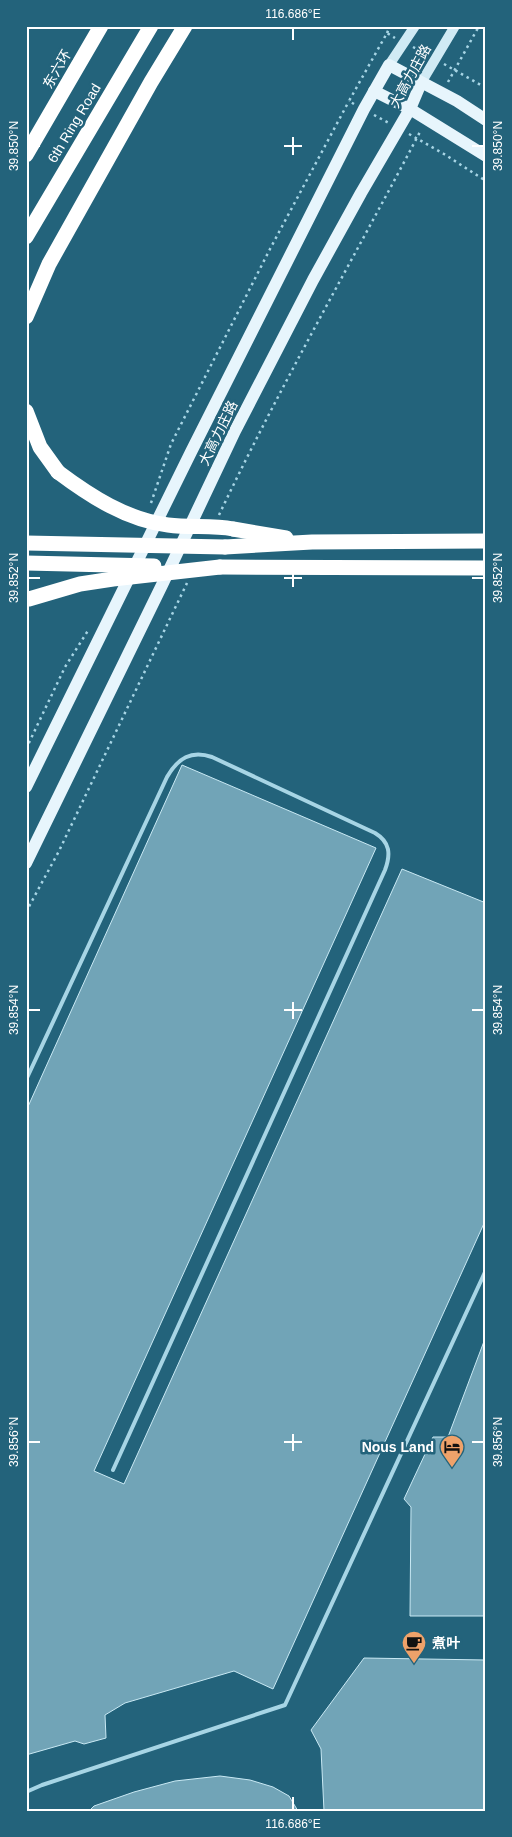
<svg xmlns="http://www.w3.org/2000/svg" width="512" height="1837" viewBox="0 0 512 1837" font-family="Helvetica,'Noto Sans SC',sans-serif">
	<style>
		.building { fill: #71a4b7; stroke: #c9e9f4 }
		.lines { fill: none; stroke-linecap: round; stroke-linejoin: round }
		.path { stroke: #a7d5e5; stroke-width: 2.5; stroke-dasharray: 2.5 4; stroke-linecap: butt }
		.service { stroke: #a7d5e5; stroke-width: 4 }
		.secondary { stroke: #d0eaf4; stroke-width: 10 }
		.primary { stroke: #e7f5fc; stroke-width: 12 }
		.motorway { stroke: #fff; stroke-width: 15 }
		.motorway-bridge { stroke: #fff; stroke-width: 15 }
		.ticks { fill: none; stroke: #fff; stroke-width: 2 }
		.labels { text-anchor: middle; stroke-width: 5; stroke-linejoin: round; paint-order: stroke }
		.street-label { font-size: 14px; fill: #fff; stroke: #23637b }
		.poi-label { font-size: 14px; font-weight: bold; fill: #fff; stroke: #23637b; text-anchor: end }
		.neatline { fill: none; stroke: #fff; stroke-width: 2 }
		.ticks-label { font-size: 12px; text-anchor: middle; fill: #fff }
	</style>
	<rect width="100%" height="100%" fill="#23637b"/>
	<g class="building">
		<polygon points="182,765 376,848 94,1471 124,1484 402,869 486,903 486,1219 273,1689 234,1671 125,1703 105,1715 106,1738 84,1744 75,1741 26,1755 26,1111"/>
		<polygon points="486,1336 486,1616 410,1616 411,1507 404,1499 433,1437 448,1437"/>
		<polygon points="364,1658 486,1660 486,1811 324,1811 321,1749 311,1730"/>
		<polygon points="220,1776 250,1780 273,1787 289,1796 298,1811 89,1811 94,1806 134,1792 175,1781"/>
	</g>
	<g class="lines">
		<g class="path">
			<polyline points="387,33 390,26"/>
			<polyline points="413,47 426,54"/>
			<polyline points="444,64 486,88"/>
			<polyline points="448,82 479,26"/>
			<polyline points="354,104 349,101 387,33 395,38"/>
			<polyline points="374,115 389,123"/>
			<polyline points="409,134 444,154 486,181"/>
			<polyline points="151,503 171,444 270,249 349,101"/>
			<path d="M219,515C281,384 354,258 421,130"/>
			<polyline points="26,749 65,667 89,629"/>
			<polyline points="26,912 59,851 187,583"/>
		</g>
		<g class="service">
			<path d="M26,1080L167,777C178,758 191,750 212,757L375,833C390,842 391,854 385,870L113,1470"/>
			<polyline points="26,1792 42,1785 285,1705 486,1270"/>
		</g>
		<g class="secondary">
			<polyline points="389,65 415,26"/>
			<polyline points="421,83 455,26"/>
		</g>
		<g class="primary">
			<polyline points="374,91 410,109 486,156"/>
			<polyline points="26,787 191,452 364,109 389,65 457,101 486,120"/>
			<polyline points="26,863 162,585 235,431 313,280 361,193 410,109 421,83"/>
		</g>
		<g class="motorway">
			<polyline points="26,155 101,26"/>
			<polyline points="26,237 151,26"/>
			<polyline points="26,317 49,264 151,82 185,26"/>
			<polyline points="26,411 40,447 58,472"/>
			<polyline points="233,529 286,538"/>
			<polyline points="225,547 312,542 485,541"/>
			<polyline points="220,567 485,568"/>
		</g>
		<g class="motorway-bridge">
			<path d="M58,472C90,496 127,520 168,525C190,528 212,525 233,529"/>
			<polyline points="26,543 225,547"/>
			<polyline points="26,563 154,566"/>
			<polyline points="29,599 80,584 113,579 220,567"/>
		</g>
	</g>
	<path class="ticks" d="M293,28V40M293,137V155M28,146H40M284,146H302M472,146H484M293,569V587M28,578H40M284,578H302M472,578H484M293,1002V1019M28,1010H40M284,1010H302M472,1010H484M293,1434V1451M28,1442H40M284,1442H302M472,1442H484M293,1797V1810"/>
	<defs>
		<symbol id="hotel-pin" viewBox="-11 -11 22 30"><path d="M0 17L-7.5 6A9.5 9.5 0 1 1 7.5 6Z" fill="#efa26a" stroke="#23637b"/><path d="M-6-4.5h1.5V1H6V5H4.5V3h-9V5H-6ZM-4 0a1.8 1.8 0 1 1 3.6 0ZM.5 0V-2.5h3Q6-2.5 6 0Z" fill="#111"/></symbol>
		<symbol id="cafe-pin" viewBox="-11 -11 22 30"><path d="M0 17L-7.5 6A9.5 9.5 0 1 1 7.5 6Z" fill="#efa26a" stroke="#23637b"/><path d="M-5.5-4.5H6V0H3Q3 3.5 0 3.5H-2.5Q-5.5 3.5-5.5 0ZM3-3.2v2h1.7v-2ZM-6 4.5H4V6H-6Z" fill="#111"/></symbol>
	</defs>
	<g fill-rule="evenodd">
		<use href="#hotel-pin" x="438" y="1433" width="28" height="38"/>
		<use href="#cafe-pin" x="400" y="1629" width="28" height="38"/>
	</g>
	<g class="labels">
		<g class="street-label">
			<text transform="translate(57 69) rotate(-60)" y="5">东六环</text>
			<text transform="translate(410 76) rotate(-61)" y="5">大高力庄路</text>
			<text transform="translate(74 123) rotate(-59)" y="5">6th Ring Road</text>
			<text transform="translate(218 433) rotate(-64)" y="5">大高力庄路</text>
		</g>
		<g class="poi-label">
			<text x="434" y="1452">Nous Land</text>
			<text x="432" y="1648" text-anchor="start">煮叶</text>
		</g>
	</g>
	<rect width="512" height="1837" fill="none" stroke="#23637b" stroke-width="55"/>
	<rect x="28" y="28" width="456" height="1782" class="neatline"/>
	<g class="ticks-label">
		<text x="293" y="18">116.686°E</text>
		<text transform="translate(498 146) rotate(-90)" y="4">39.850°N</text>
		<text transform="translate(14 146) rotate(-90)" y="4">39.850°N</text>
		<text transform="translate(14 578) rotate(-90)" y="4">39.852°N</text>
		<text transform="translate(498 578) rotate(-90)" y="4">39.852°N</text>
		<text transform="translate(498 1010) rotate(-90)" y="4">39.854°N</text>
		<text transform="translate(14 1010) rotate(-90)" y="4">39.854°N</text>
		<text transform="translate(498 1442) rotate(-90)" y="4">39.856°N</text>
		<text transform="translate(14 1442) rotate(-90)" y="4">39.856°N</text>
		<text x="293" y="1828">116.686°E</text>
	</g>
</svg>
